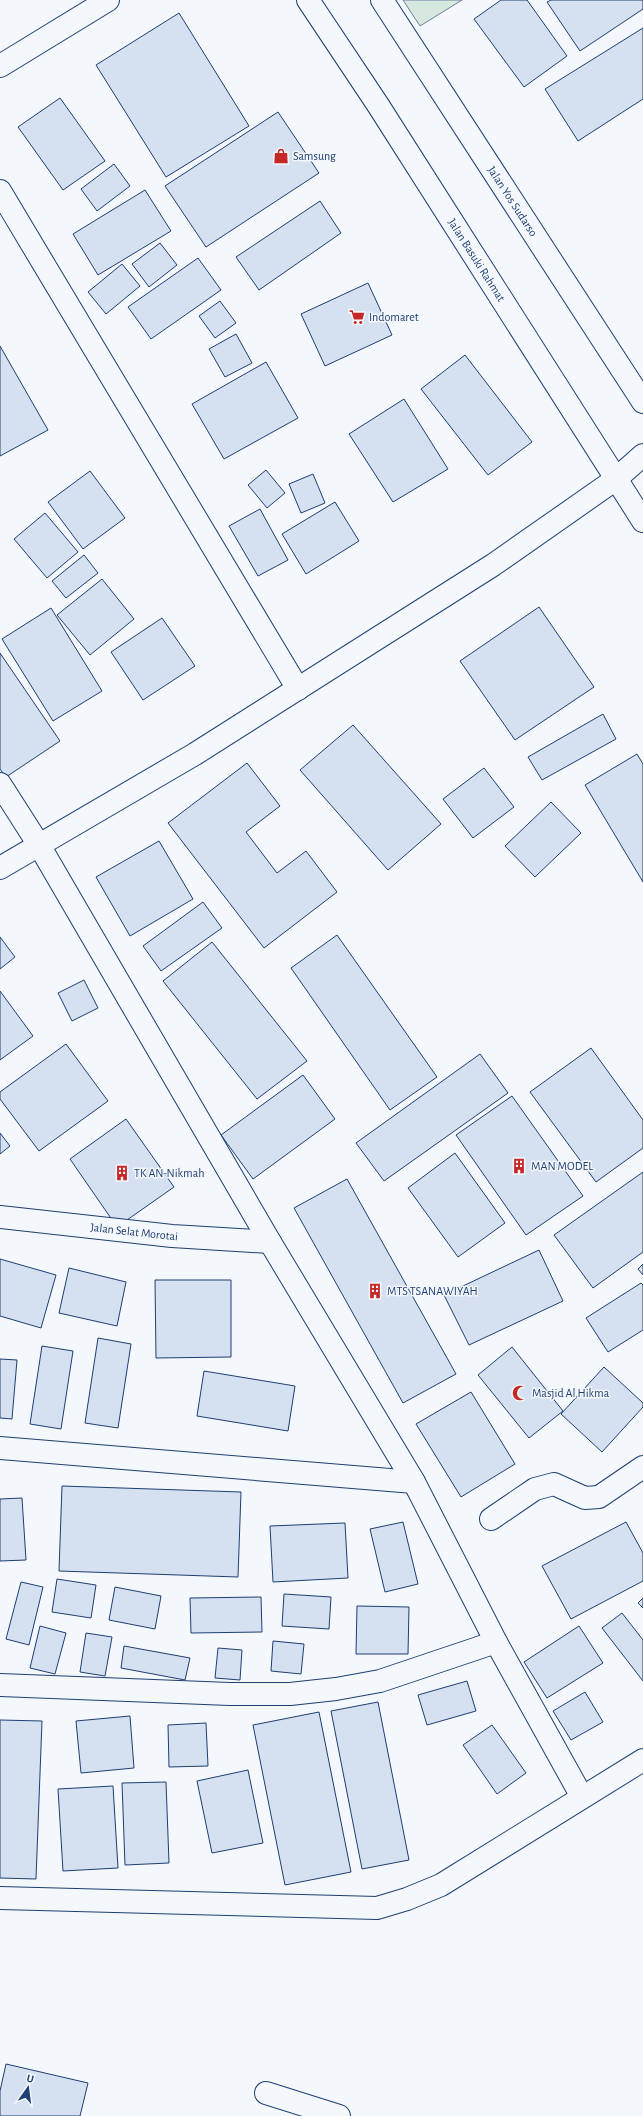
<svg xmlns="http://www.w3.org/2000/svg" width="643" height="2116" viewBox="0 0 643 2116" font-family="'Alegreya Sans',sans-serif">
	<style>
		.green { fill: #d7e8df; stroke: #687fa3 }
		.building { fill: #d5e0f0; stroke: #1d3f73 }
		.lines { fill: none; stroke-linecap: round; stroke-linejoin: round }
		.minor-casing { stroke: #1d3f73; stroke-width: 24 }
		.major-casing { stroke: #1d3f73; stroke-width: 24 }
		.highway-casing { stroke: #1d3f73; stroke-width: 24 }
		.minor { stroke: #f4f7fb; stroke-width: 22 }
		.major { stroke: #f4f7fb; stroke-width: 22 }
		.highway { stroke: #f4f7fb; stroke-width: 22 }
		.labels { text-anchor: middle; stroke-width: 3; stroke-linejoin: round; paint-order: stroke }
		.poi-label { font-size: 12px; fill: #1d3f73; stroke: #f4f7fb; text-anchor: start }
		.street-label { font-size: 12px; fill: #1d3f73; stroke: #f4f7fb }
	</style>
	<rect width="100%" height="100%" fill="#f4f7fb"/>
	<polygon class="green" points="403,0 462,0 420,26"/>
	<g class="building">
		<polygon points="501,0 527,0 567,56 524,87 474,19"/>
		<polygon points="551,0 643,0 643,9 580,51 547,2"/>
		<polygon points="179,13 249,126 166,177 96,65"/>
		<polygon points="643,28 643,99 578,141 545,89"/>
		<polygon points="60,98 105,161 63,190 18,127"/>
		<polygon points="278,112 319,173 206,247 165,186"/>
		<polygon points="114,164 130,186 97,211 81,189"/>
		<polygon points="145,190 171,231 98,275 73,234"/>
		<polygon points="320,201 341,233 259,290 236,257"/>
		<polygon points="160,243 177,265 149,287 132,264"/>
		<polygon points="198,258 221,290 151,339 128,307"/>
		<polygon points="122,264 140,286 106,314 88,292"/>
		<polygon points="368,283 392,335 325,366 301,314"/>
		<polygon points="220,301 236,323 215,338 199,316"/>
		<polygon points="236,334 252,363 225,377 209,349"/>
		<polygon points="0,346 48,430 0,456"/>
		<polygon points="465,355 532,442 488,475 421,389"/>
		<polygon points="266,362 298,418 224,459 192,404"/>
		<polygon points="404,399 448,469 393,502 349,434"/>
		<polygon points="266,470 285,493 267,508 248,485"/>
		<polygon points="90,471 125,518 83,549 48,502"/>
		<polygon points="313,474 325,503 301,513 289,484"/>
		<polygon points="335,502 359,541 306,574 282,534"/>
		<polygon points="260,509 288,560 258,576 229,526"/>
		<polygon points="45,513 78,552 47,578 14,539"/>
		<polygon points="84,555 98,573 66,598 52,581"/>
		<polygon points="102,579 134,619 90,655 57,615"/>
		<polygon points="539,607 594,687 515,740 460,661"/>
		<polygon points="51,608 102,691 53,721 2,639"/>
		<polygon points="162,618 195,666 143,700 111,652"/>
		<polygon points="0,653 60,741 6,777 0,769"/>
		<polygon points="603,714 616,739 542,780 528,757"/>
		<polygon points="353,725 441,824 388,870 300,770"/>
		<polygon points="637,754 643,764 643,882 585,785"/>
		<polygon points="247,763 280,806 246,832 277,873 306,851 337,892 264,948 168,823"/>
		<polygon points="484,768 514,807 473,838 443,799"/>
		<polygon points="551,802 581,833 535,877 505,846"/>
		<polygon points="159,841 193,899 130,936 96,877"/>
		<polygon points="203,902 222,928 161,971 143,946"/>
		<polygon points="337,935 437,1077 390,1110 291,968"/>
		<polygon points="0,937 15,957 0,969"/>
		<polygon points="212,942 307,1061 257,1099 163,981"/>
		<polygon points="84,980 98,1008 72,1021 58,993"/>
		<polygon points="0,991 33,1036 0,1060"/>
		<polygon points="66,1044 108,1101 39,1151 0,1099 0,1092"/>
		<polygon points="591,1048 643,1120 643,1148 596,1182 530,1092"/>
		<polygon points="480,1054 508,1093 384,1181 356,1143"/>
		<polygon points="303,1075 335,1119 253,1179 221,1135"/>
		<polygon points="512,1096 583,1196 526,1235 456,1135"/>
		<polygon points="126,1119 174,1187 117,1227 70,1159"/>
		<polygon points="0,1133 10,1146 0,1154"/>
		<polygon points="455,1153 505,1223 458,1257 408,1188"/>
		<polygon points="643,1172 643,1252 593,1288 554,1235"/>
		<polygon points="347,1179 456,1374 403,1403 294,1208"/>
		<polygon points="539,1250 563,1301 469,1345 444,1295"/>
		<polygon points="0,1259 56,1275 41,1328 0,1316"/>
		<polygon points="643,1264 643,1275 638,1269"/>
		<polygon points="69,1268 126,1282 117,1326 59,1313"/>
		<polygon points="155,1280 231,1280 231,1357 156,1358"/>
		<polygon points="641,1283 643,1285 643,1330 608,1352 586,1318"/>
		<polygon points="98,1338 131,1344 118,1428 85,1423"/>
		<polygon points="42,1346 73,1351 61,1429 30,1424"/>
		<polygon points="512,1347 563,1411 529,1438 478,1375"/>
		<polygon points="0,1359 17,1360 12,1419 0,1418"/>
		<polygon points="604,1367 643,1403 643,1407 602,1452 561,1414"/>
		<polygon points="204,1371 295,1386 288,1431 197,1416"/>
		<polygon points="471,1392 515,1464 461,1497 416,1424"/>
		<polygon points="62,1486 241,1492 238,1577 59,1571"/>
		<polygon points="22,1498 26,1560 0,1561 0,1499"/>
		<polygon points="403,1522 418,1584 385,1592 370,1529"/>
		<polygon points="626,1522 643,1553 643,1581 571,1619 542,1566"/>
		<polygon points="345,1523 348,1578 273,1582 270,1526"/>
		<polygon points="57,1579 96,1585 91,1618 52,1612"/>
		<polygon points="21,1582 43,1587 29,1645 6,1639"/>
		<polygon points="115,1587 161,1596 155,1629 109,1620"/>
		<polygon points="284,1594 331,1597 329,1629 282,1626"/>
		<polygon points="261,1597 262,1632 191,1633 190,1598"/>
		<polygon points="643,1598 643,1608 638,1603"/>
		<polygon points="357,1606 409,1607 408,1654 356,1654"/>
		<polygon points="622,1613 643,1640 643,1681 602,1628"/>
		<polygon points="40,1626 66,1633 55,1674 30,1668"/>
		<polygon points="579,1626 603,1663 547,1698 524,1662"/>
		<polygon points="86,1633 112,1637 105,1676 80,1672"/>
		<polygon points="273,1641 304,1644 301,1674 271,1671"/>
		<polygon points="124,1646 190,1658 185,1680 121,1668"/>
		<polygon points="218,1648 242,1650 240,1680 215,1678"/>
		<polygon points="467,1681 476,1711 427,1725 418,1695"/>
		<polygon points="585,1692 603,1722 571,1740 553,1711"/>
		<polygon points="378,1702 409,1860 362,1869 331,1711"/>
		<polygon points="319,1712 351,1872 285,1885 253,1725"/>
		<polygon points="130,1716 134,1768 81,1773 76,1721"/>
		<polygon points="0,1720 42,1721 36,1879 0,1878"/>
		<polygon points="206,1723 208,1766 169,1767 168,1725"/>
		<polygon points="492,1725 526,1773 497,1794 463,1745"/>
		<polygon points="248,1770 263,1843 212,1853 197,1781"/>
		<polygon points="166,1782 169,1863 125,1865 122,1783"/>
		<polygon points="113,1786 118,1868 63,1871 58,1789"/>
		<polygon points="6,2064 88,2083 80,2116 0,2116 0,2091"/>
	</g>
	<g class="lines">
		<defs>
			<g id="minor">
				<polyline points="0,191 298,689"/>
				<polyline points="0,784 39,845 270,1242 414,1482 496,1642 582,1797"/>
				<polyline points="0,868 195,754 493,565 616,479 643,455"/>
				<path id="s1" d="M0,1217L172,1236L270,1242"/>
				<polyline points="0,1448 414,1482"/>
				<polyline points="491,1519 535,1489 554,1484 585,1498 599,1497 643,1467"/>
				<polyline points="0,1685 230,1694 290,1694 336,1689 380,1681 496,1642"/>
				<polyline points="0,1898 377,1908 407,1899 441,1885 643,1760"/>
				<polyline points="266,2093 339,2116"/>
			</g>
			<polyline id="major" points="0,66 108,0"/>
			<g id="highway">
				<path id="s2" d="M308,0L378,105L643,521"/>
				<path id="s3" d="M382,0L643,402"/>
			</g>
		</defs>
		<use href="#minor" class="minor-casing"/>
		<use href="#major" class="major-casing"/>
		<use href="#highway" class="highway-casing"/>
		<use href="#minor" class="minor"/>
		<use href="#major" class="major"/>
		<use href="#highway" class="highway"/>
	</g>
	<defs>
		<symbol id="shop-bare" viewBox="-9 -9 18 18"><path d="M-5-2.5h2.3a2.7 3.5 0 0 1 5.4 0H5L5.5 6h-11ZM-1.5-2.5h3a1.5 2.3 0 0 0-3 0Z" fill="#c62828" stroke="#f4f7fb" stroke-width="2.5" paint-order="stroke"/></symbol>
		<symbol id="supermarket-bare" viewBox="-9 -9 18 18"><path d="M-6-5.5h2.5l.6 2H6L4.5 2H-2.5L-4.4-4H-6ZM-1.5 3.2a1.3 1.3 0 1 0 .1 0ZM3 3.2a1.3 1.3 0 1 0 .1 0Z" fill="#c62828" stroke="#f4f7fb" stroke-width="2.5" paint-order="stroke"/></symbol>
		<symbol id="building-bare" viewBox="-9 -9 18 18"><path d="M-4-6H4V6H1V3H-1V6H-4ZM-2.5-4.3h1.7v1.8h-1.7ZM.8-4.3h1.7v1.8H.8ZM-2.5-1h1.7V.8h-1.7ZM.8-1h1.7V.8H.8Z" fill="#c62828" stroke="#f4f7fb" stroke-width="2.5" paint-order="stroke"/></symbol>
		<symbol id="mosque-bare" viewBox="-9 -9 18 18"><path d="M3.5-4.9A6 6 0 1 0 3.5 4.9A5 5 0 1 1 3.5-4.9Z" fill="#c62828" stroke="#f4f7fb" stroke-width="2.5" paint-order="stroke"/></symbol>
	</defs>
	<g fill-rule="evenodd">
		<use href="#shop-bare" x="270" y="145" width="22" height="22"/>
		<use href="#supermarket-bare" x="346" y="306" width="22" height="22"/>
		<use href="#building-bare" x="508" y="1155" width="22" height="22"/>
		<use href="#building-bare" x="111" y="1162" width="22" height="22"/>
		<use href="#building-bare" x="364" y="1280" width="22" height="22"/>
		<use href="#mosque-bare" x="509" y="1382" width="22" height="22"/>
	</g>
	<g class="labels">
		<g class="poi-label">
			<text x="293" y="160">Samsung</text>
			<text x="369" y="321">Indomaret</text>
			<text x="531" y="1170">MAN MODEL</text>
			<text x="134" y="1177">TK AN-Nikmah</text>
			<text x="387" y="1295">MTS TSANAWIYAH</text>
			<text x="532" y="1397">Masjid Al Hikma</text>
		</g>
		<g class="street-label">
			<text dy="4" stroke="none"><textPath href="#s3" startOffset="240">Jalan Yos Sudarso</textPath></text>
			<text dy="4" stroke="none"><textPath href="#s2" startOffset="310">Jalan Basuki Rahmat</textPath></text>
			<text dy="4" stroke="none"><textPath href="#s1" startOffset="135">Jalan Selat Morotai</textPath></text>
		</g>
	</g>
	<g transform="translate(28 2088) rotate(14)" stroke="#f4f7fb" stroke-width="3" paint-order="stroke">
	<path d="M0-3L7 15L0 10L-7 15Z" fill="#1d3f73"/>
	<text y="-6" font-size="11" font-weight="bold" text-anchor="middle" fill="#1d3f73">U</text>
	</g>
</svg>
